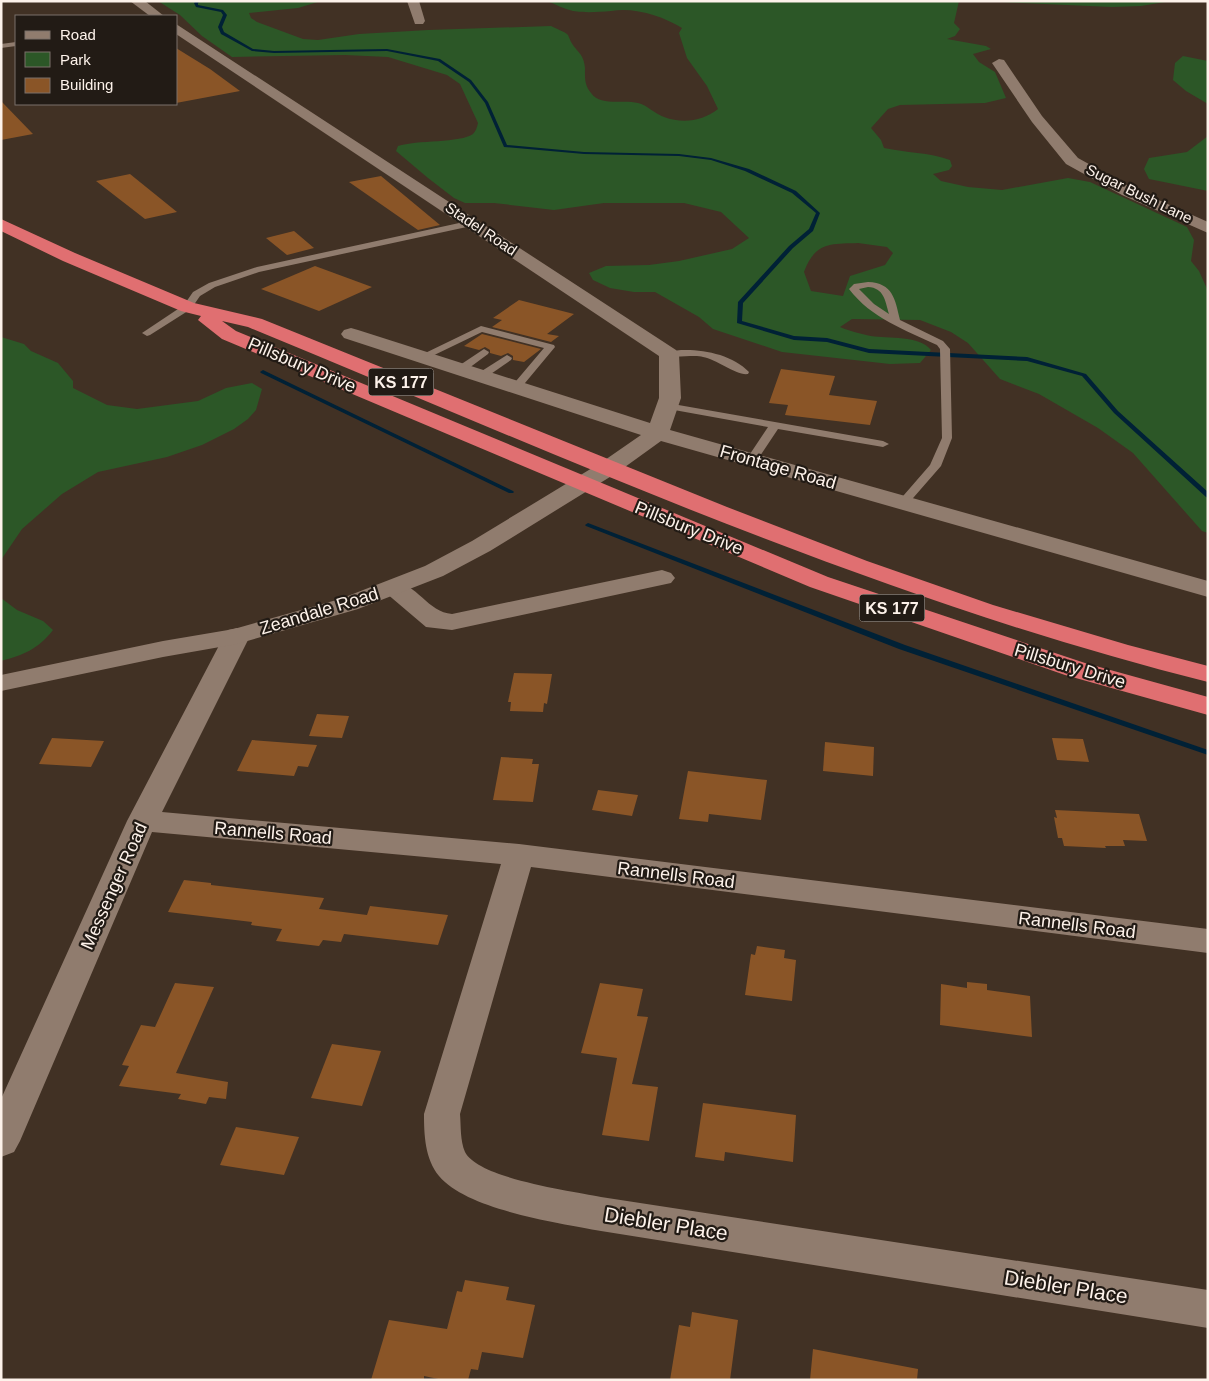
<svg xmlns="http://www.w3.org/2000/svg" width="1209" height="1381" viewBox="0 0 1209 1381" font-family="Helvetica,sans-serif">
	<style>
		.green { fill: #2c5727; fill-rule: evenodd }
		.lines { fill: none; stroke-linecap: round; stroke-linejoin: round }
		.stream { fill: #002136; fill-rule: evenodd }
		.building { fill: #8a5527 }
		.service { fill: #907c6e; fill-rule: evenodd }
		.minor { fill: #907c6e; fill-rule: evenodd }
		.secondary { fill: #907c6e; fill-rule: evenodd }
		.trunk { fill: #e06f71; fill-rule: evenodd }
		.labels { text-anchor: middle; stroke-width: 4.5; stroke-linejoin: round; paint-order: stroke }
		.far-street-label { font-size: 15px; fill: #fdf2ea; stroke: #221b15 }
		.shield { fill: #221b15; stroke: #bbb2aa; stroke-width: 1 }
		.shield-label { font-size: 16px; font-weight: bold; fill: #fdf2ea }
		.street-label { font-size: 18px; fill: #fdf2ea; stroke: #221b15 }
		.near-street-label { font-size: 21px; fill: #fdf2ea; stroke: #221b15 }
	</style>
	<rect width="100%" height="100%" fill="#413124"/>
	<g class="green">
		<path d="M158,1H321L298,8L249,13L251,18L257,22L303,39L318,40L359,34L428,30L551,26C556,29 564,31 568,35C569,37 570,40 571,42C577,52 584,54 585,68C585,77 584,85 591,93C601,107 623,99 638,103C647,105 655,114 664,117C683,124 703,121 718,109L707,86L687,58L679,33L682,28C662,16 635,7 611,11C598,12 586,13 573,11C564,9 555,4 547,1H959L954,23L960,29L955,36L947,39L986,46L991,49L973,54L979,62L995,72L1006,98L985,103L900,105L888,109L871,128L881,140L884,148C906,153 929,152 950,160L952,166L949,170L933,174L941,181L968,187L1002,190L1068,178L1090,182L1187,227L1194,240L1191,261L1199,271L1208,291V533L1202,531L1133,453L1098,428L1039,394L1000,379L968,343L951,332L920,320L852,319L840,327C849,331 861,334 871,336C888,339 920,335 931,350L920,363L890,364L782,352L713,329L699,317L655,292H634L610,288L593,280L589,273L606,266L649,265L679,261L732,249L749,238L721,212L684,203H604L554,210L494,203H465L454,198L428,178L396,151L398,146C416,140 461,143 473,134C476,131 477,127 478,123L460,84L447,75L388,57L345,55L232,57L202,36L180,15ZM858,243L887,247L893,253L885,265L850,276L843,296L811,291L804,272C815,242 830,244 858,243Z"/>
		<polygon points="980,1 1171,1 1141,6 1112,7"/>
		<polygon points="1183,56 1208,61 1208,104 1186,91 1173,80 1175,63"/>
		<polygon points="1208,136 1208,191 1149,179 1144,169 1149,158 1187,152"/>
		<polygon points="1,337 24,344 31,351 58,363 73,381 73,388 107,405 137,409 198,401 226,388 252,383 262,389 256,410 248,419 234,429 202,445 167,457 98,472 62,494 22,529 1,560"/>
		<path d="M1,598L17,610L43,621L53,630C38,649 24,655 1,661Z"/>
	</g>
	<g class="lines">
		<g class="stream">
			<polygon points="196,1 200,1 198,3 198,5 223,10 227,15 222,27 224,32 253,49 274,51 387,49 440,59 471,80 488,102 507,145 584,152 679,154 711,158 749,169 796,191 820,213 813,231 793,248 743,303 742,321 794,336 827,338 869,349 1027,357 1086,374 1118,411 1208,492 1208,498 1206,497 1114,413 1082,376 1027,361 869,353 827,342 794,340 737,323 738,302 789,246 809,229 816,213 792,193 745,171 711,160 679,156 584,154 504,147 485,103 469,82 438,61 387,51 274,53 252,51 221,34 218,27 223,15 221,12 196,7 194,3"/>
			<polygon points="263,370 513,491 514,492 513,493 509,493 261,373 260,372"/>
			<polygon points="588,523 905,645 1208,750 1208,755 899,649 586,526 585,525"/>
		</g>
	</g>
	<g class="building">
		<polygon points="176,48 210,69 240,91 176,103"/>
		<polygon points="1,101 33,134 1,140"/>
		<polygon points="130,174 177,212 145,219 96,181"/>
		<polygon points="381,176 440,225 418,230 349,182"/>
		<polygon points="294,231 314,248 287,255 266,238"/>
		<polygon points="315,266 372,287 319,311 261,289"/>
		<polygon points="519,300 574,314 547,334 559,336 551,342 492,327 502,320 493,318"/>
		<polygon points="482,334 541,349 524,362 513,360 513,356 508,353 501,356 490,353 490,350 485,347 479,350 464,346"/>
		<polygon points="781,369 835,376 829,395 877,401 870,425 785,415 788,405 769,403"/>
		<polygon points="514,673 552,674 547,704 544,703 543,712 510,711 511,702 508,702"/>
		<polygon points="317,714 349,716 342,738 309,736"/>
		<polygon points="52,738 104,741 91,767 39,764"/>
		<polygon points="1052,738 1083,739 1089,762 1057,760"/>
		<polygon points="252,740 317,745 308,767 298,766 294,776 237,771"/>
		<polygon points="825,742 874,747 873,776 823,771"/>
		<polygon points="501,757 533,759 532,764 539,764 533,802 493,800"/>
		<polygon points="688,771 767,780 761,820 709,814 708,822 679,819"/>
		<polygon points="598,790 638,795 632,816 592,810"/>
		<polygon points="1055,810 1139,814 1147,841 1123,840 1125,846 1105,846 1106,848 1064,846 1062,838 1058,838 1054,817 1057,818"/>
		<polygon points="184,880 211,883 211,885 324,898 319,909 367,915 370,906 448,915 438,945 344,934 341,942 323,940 319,946 276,941 282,929 251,925 252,922 168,912"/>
		<polygon points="757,946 785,950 784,958 796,960 792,1001 745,995 751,954 755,955"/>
		<polygon points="967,982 987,984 987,990 1030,996 1032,1037 940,1025 941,984 967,988"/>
		<polygon points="175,983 214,987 176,1073 228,1082 226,1099 209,1097 206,1104 178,1099 181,1094 119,1086 129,1066 122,1065 141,1025 155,1027"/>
		<polygon points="600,983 643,989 637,1016 648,1017 632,1084 658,1087 649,1141 602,1135 617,1058 581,1053"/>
		<polygon points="332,1044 381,1051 362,1106 311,1098"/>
		<polygon points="703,1103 796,1115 793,1162 725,1152 724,1161 695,1157"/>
		<polygon points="236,1127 299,1137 284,1175 220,1165"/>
		<polygon points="465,1280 509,1287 506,1300 535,1305 523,1358 482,1352 478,1370 471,1369 468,1380 443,1380 424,1376 424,1380 371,1380 389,1320 447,1329 457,1291 462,1292"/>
		<polygon points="692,1312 738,1320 730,1380 670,1380 679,1325 690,1327"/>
		<polygon points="813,1349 918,1369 917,1380 810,1380"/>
	</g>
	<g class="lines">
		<g class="service">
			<polygon points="16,42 16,46 1,48 1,44"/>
			<polygon points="473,220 476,221 476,225 259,272 215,287 200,296 191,309 150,335 147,336 142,333 184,305 193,292 209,283 257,267"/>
			<path d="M868,282C893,283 895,299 900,320L943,341L950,349L952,438L941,466L907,505L903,507L897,503L930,465L942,438L940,349L937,345C905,330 871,318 849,289L854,284ZM868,287C884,288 885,300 889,314L874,304L859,289Z"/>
			<polygon points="481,326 554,345 555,347 520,389 516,390 511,387 544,348 482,332 426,359 418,359 417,357"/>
			<polygon points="484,349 489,352 488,354 465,371 457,371 457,367"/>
			<path d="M681,350C704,349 733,355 749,372L748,374C737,376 716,359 703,357C693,354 670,360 664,354L665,352Z"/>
			<polygon points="507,355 512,358 511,360 485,378 477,378 476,376 477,374"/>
			<polygon points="667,403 883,441 889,444 883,447 778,429 756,462 752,463 746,460 768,427 663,408 662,406 663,404"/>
		</g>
		<g class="minor">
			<polygon points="130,1 145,1 164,16 150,16"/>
			<polygon points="407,1 419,1 425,21 423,24 415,24"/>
			<polygon points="176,24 676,350 679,354 681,398 670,430 1208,581 1208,597 661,441 618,472 610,474 602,472 599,467 602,462 641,435 344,338 341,334 344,330 351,328 358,330 650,423 659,398 659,356 176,34"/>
			<polygon points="999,59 1004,60 1042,116 1078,158 1134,189 1208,222 1208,233 1122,195 1066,164 1032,122 992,63"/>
			<path d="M662,570L671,573L675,578L671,583L452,630L426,627L386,593L382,588L386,583C414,576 426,613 452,614Z"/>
			<path d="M237,628L246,630L250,636L162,812L519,844L1208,929V953L531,867L460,1114C461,1126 460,1141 465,1152C479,1179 572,1191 601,1197L1208,1290V1328L601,1231C559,1223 467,1210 439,1176C425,1159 424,1135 424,1114L501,864L152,832L20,1141L14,1152L1,1157V1099L127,821L224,636L228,630Z"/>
		</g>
		<polygon class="secondary" points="610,460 618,462 621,467 618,472 490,551 443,576 358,609 237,644 163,657 1,691 1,675 163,641 234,629 340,599 425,566 472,541 602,462"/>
		<path class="trunk" d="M1,219L75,253L194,303L262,319L727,507L867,561L993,605L1128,645L1208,666V682C876,599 564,457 248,327L222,321L236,331L828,577L1085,663L1208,697V715L1065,675L810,587L222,339L198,320L201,316L181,311L63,261L1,231Z"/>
	</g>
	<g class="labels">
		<g class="far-street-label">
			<text transform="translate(1139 194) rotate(26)" y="5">Sugar Bush Lane</text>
			<text transform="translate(481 229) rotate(34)" y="5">Stadel Road</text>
		</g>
		<g class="shield">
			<rect x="368.5" y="368.5" width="65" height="27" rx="4"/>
			<rect x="859.5" y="594.5" width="65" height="27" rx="4"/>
		</g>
		<g class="shield-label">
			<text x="401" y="388">KS 177</text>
			<text x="892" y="614">KS 177</text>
		</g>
		<g class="street-label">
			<text transform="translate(302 365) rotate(23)" y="6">Pillsbury Drive</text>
			<text transform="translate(778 467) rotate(16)" y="6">Frontage Road</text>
			<text transform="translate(689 528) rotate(22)" y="6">Pillsbury Drive</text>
			<text transform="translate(319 611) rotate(-17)" y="6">Zeandale Road</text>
			<text transform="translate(1070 666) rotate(17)" y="6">Pillsbury Drive</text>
			<text transform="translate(273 833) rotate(5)" y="6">Rannells Road</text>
			<text transform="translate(676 875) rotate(7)" y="6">Rannells Road</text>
			<text transform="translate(114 886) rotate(-66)" y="6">Messenger Road</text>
			<text transform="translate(1077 925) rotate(7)" y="6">Rannells Road</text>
		</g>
		<g class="near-street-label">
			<text transform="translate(666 1224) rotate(9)" y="7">Diebler Place</text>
			<text transform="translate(1066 1287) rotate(9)" y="7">Diebler Place</text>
		</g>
	</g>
	<rect width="1209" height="1381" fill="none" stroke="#fdf2ea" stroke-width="5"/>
	<rect x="15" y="15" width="162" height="90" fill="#221b15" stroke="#7a716a"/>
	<rect x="25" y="31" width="25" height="8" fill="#907c6e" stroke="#7a716a"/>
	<text x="60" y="40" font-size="15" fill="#fdf2ea">Road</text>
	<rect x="25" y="52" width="25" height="15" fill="#2c5727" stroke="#7a716a"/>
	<text x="60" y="65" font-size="15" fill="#fdf2ea">Park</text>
	<rect x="25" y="78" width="25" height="15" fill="#8a5527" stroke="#7a716a"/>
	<text x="60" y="90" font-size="15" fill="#fdf2ea">Building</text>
</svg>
